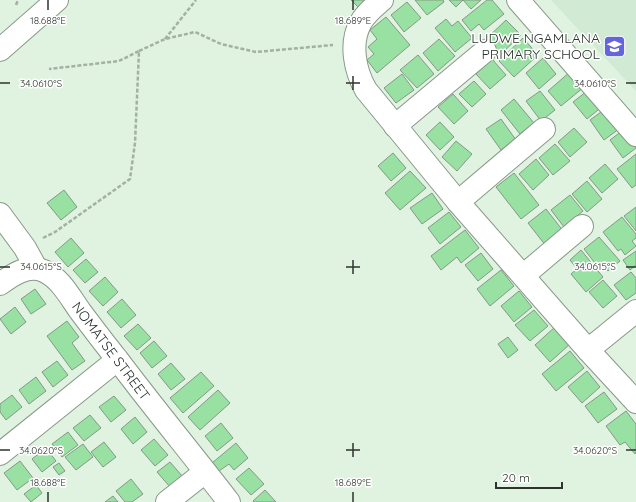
<svg xmlns="http://www.w3.org/2000/svg" width="636" height="502" viewBox="0 0 636 502" font-family="Quicksand,sans-serif">
	<style>
		.built { fill: #d1ead3 }
		.building { fill: #99e1a3; stroke: #859787 }
		.lines { fill: none; stroke-linecap: round; stroke-linejoin: round }
		.street-casing { stroke: #879989; stroke-width: 24 }
		.path { stroke: #a2b1a3; stroke-width: 2.5; stroke-dasharray: 4 2; stroke-linecap: butt }
		.street { stroke: #fff; stroke-width: 22 }
		.ticks { fill: none; stroke: #2d342e; stroke-width: 1.5 }
		.labels { text-anchor: middle; stroke-width: 3; stroke-linejoin: round; paint-order: stroke }
		.poi-label { font-size: 14px; fill: #2d342e; stroke: #fff; text-anchor: end }
		.street-label { font-size: 14px; fill: #2d342e; stroke: #fff }
		.ticks-label { font-size: 10px; text-anchor: middle; fill: #2d342e; stroke: #fff; stroke-width: 3; stroke-linejoin: round; paint-order: stroke }
	</style>
	<rect width="100%" height="100%" fill="#e0f3e1"/>
	<polygon class="built" points="551,0 636,0 636,91"/>
	<g class="building">
		<polygon points="351,0 368,0 359,8"/>
		<polygon points="415,0 443,0 444,2 427,15"/>
		<polygon points="449,0 481,0 471,9 463,0 456,7"/>
		<polygon points="487,0 492,0 504,14 484,30 479,24 471,31 462,20"/>
		<polygon points="407,2 421,18 404,32 391,15"/>
		<polygon points="386,17 410,45 377,73 367,60 374,54 368,47 377,39 370,30"/>
		<polygon points="446,19 452,26 458,21 472,38 455,52 435,28"/>
		<polygon points="506,20 521,35 499,56 484,41"/>
		<polygon points="523,38 538,55 514,77 499,61"/>
		<polygon points="439,39 455,56 438,71 423,53"/>
		<polygon points="418,55 434,74 417,88 400,70"/>
		<polygon points="543,58 556,74 539,89 526,73"/>
		<polygon points="492,59 506,75 490,89 476,74"/>
		<polygon points="571,71 584,87 561,106 548,91"/>
		<polygon points="402,74 414,90 396,103 384,88"/>
		<polygon points="474,81 486,94 472,107 459,94"/>
		<polygon points="591,88 604,105 587,119 573,102"/>
		<polygon points="540,91 555,110 541,121 526,101"/>
		<polygon points="453,94 468,111 454,124 438,107"/>
		<polygon points="514,99 534,123 520,134 501,110"/>
		<polygon points="608,107 623,126 604,140 590,120"/>
		<polygon points="501,119 516,140 501,150 486,129"/>
		<polygon points="440,122 454,137 440,150 426,135"/>
		<polygon points="574,128 587,142 570,157 558,142"/>
		<polygon points="626,128 636,141 636,148 623,158 610,140"/>
		<polygon points="456,141 472,154 457,171 442,157"/>
		<polygon points="555,144 570,161 553,175 539,158"/>
		<polygon points="393,153 406,168 391,181 378,166"/>
		<polygon points="636,154 636,185 632,188 617,169"/>
		<polygon points="536,159 549,175 533,190 519,174"/>
		<polygon points="605,164 618,179 602,193 589,178"/>
		<polygon points="410,171 426,188 400,210 385,193"/>
		<polygon points="514,173 539,205 521,219 496,187"/>
		<polygon points="587,181 602,199 587,212 572,194"/>
		<polygon points="64,190 77,207 61,220 47,203"/>
		<polygon points="432,193 443,209 422,224 410,208"/>
		<polygon points="570,195 583,211 564,227 551,210"/>
		<polygon points="636,207 636,231 624,216"/>
		<polygon points="546,209 564,232 546,246 528,223"/>
		<polygon points="449,212 461,227 440,244 428,228"/>
		<polygon points="622,217 636,234 636,238 632,241 636,246 625,255 621,249 618,251 603,232"/>
		<polygon points="465,230 479,248 461,263 457,257 441,270 431,256"/>
		<polygon points="599,237 620,261 608,271 602,263 598,267 584,249"/>
		<polygon points="71,238 84,253 68,267 55,252"/>
		<polygon points="581,250 603,277 586,292 571,274 577,269 570,260"/>
		<polygon points="636,251 636,265 630,270 623,260"/>
		<polygon points="481,253 493,269 478,281 465,265"/>
		<polygon points="86,259 98,272 85,283 73,270"/>
		<polygon points="501,270 514,286 490,306 477,289"/>
		<polygon points="631,272 636,278 636,293 626,300 614,285"/>
		<polygon points="105,277 118,292 103,306 89,291"/>
		<polygon points="603,280 617,296 603,308 589,292"/>
		<polygon points="35,289 46,304 31,314 21,299"/>
		<polygon points="519,291 532,307 514,322 501,306"/>
		<polygon points="122,299 136,315 121,328 107,312"/>
		<polygon points="15,307 26,322 11,334 0,319"/>
		<polygon points="534,310 548,326 530,341 515,325"/>
		<polygon points="67,321 79,337 72,343 85,361 72,370 47,336"/>
		<polygon points="138,324 151,338 137,350 124,336"/>
		<polygon points="555,327 570,344 550,362 535,345"/>
		<polygon points="508,337 518,350 508,358 498,344"/>
		<polygon points="154,341 167,356 152,368 140,353"/>
		<polygon points="570,351 584,368 556,391 542,374"/>
		<polygon points="57,361 68,375 53,387 42,372"/>
		<polygon points="171,363 185,379 171,390 158,374"/>
		<polygon points="587,371 600,387 582,403 568,387"/>
		<polygon points="201,372 214,386 183,413 170,398"/>
		<polygon points="36,377 46,391 29,404 19,390"/>
		<polygon points="218,390 230,403 200,430 188,417"/>
		<polygon points="604,392 617,409 598,423 585,406"/>
		<polygon points="12,395 22,407 6,420 0,412 0,404"/>
		<polygon points="114,396 126,410 111,422 99,407"/>
		<polygon points="626,411 636,424 636,453 635,454 625,442 620,445 606,426"/>
		<polygon points="90,415 101,428 84,441 73,428"/>
		<polygon points="135,417 147,432 133,444 121,429"/>
		<polygon points="221,423 233,438 217,451 205,436"/>
		<polygon points="68,432 78,445 62,457 52,444"/>
		<polygon points="154,439 168,455 155,466 141,450"/>
		<polygon points="104,442 116,457 103,467 91,452"/>
		<polygon points="236,443 248,458 234,470 229,464 219,471 212,463"/>
		<polygon points="83,444 93,457 76,470 65,457"/>
		<polygon points="46,448 56,461 42,472 32,459"/>
		<polygon points="20,461 33,478 17,490 4,473"/>
		<polygon points="170,462 183,477 170,487 157,472"/>
		<polygon points="59,463 65,471 59,475 53,467"/>
		<polygon points="249,468 264,484 251,495 236,479"/>
		<polygon points="131,479 143,494 132,502 125,502 116,491"/>
		<polygon points="36,485 42,493 31,502 24,494"/>
		<polygon points="265,490 276,502 254,502 253,501"/>
		<polygon points="113,496 118,502 105,502"/>
	</g>
	<g class="lines">
		<defs>
			<g id="street">
				<path d="M382,0C374,7 366,13 361,22C349,43 355,71 366,90L458,202L588,350L636,402"/>
				<polyline points="518,0 636,135"/>
				<polyline points="0,50 57,0"/>
				<polyline points="395,126 485,51"/>
				<polyline points="458,202 544,129"/>
				<polyline points="0,214 25,248 36,268"/>
				<polyline points="524,275 582,226"/>
				<path d="M0,284C12,275 28,264 44,271C60,278 70,297 80,311C92,327 104,343 117,359C153,407 192,454 229,502"/>
				<polyline points="588,350 636,311"/>
				<polyline points="0,454 117,360"/>
				<polyline points="167,502 205,472"/>
			</g>
		</defs>
		<use href="#street" class="street-casing"/>
		<g class="path">
			<polyline points="16,5 18,0"/>
			<polyline points="165,39 196,0"/>
			<polyline points="139,51 165,39 195,32 221,44 256,52 333,45"/>
			<polyline points="43,238 55,232 130,179 135,143 139,51 119,61 49,69"/>
		</g>
		<use href="#street" class="street"/>
	</g>
	<path class="ticks" d="M48,0V10M353,0V10M353,76V90M0,83H10M346,83H360M626,83H636M353,260V274M0,267H10M346,267H360M626,267H636M353,443V457M0,450H10M346,450H360M626,450H636M48,492V502M353,492V502"/>
	<defs>
		<symbol id="school-square" viewBox="-11 -11 22 22"><rect x="-9" y="-9" width="18" height="18" rx="4" fill="#6464dd" stroke="#fff"/><path d="M0-5L7-2L0 1L-7-2ZM-4 1L0 2.5L4 1V4Q0 6-4 4Z" fill="#fff"/></symbol>
	</defs>
	<g fill-rule="evenodd">
		<use href="#school-square" x="602" y="34" width="25" height="25"/>
	</g>
	<g class="labels">
		<g class="poi-label">
			<text x="600" y="43">LUDWE NGAMLANA<tspan x="600" dy="16">PRIMARY SCHOOL</tspan></text>
		</g>
		<g class="street-label">
			<text transform="translate(111 351) rotate(53)" y="5">NOMATSE STREET</text>
		</g>
	</g>
	<g class="ticks-label">
		<text x="48" y="24">18.688°E</text>
		<text x="353" y="24">18.689°E</text>
		<text x="41" y="87">34.0610°S</text>
		<text x="595" y="87">34.0610°S</text>
		<text x="41" y="270">34.0615°S</text>
		<text x="595" y="270">34.0615°S</text>
		<text x="41" y="454">34.0620°S</text>
		<text x="595" y="454">34.0620°S</text>
		<text x="48" y="486">18.688°E</text>
		<text x="353" y="486">18.689°E</text>
	</g>
	<path d="M496 482v6h66v-6" fill="none" stroke="#2d342e" stroke-width="2"/>
	<text x="502" y="482" font-size="12" fill="#2d342e" stroke="#ffffff" stroke-width="3" paint-order="stroke">20 m</text>
</svg>
